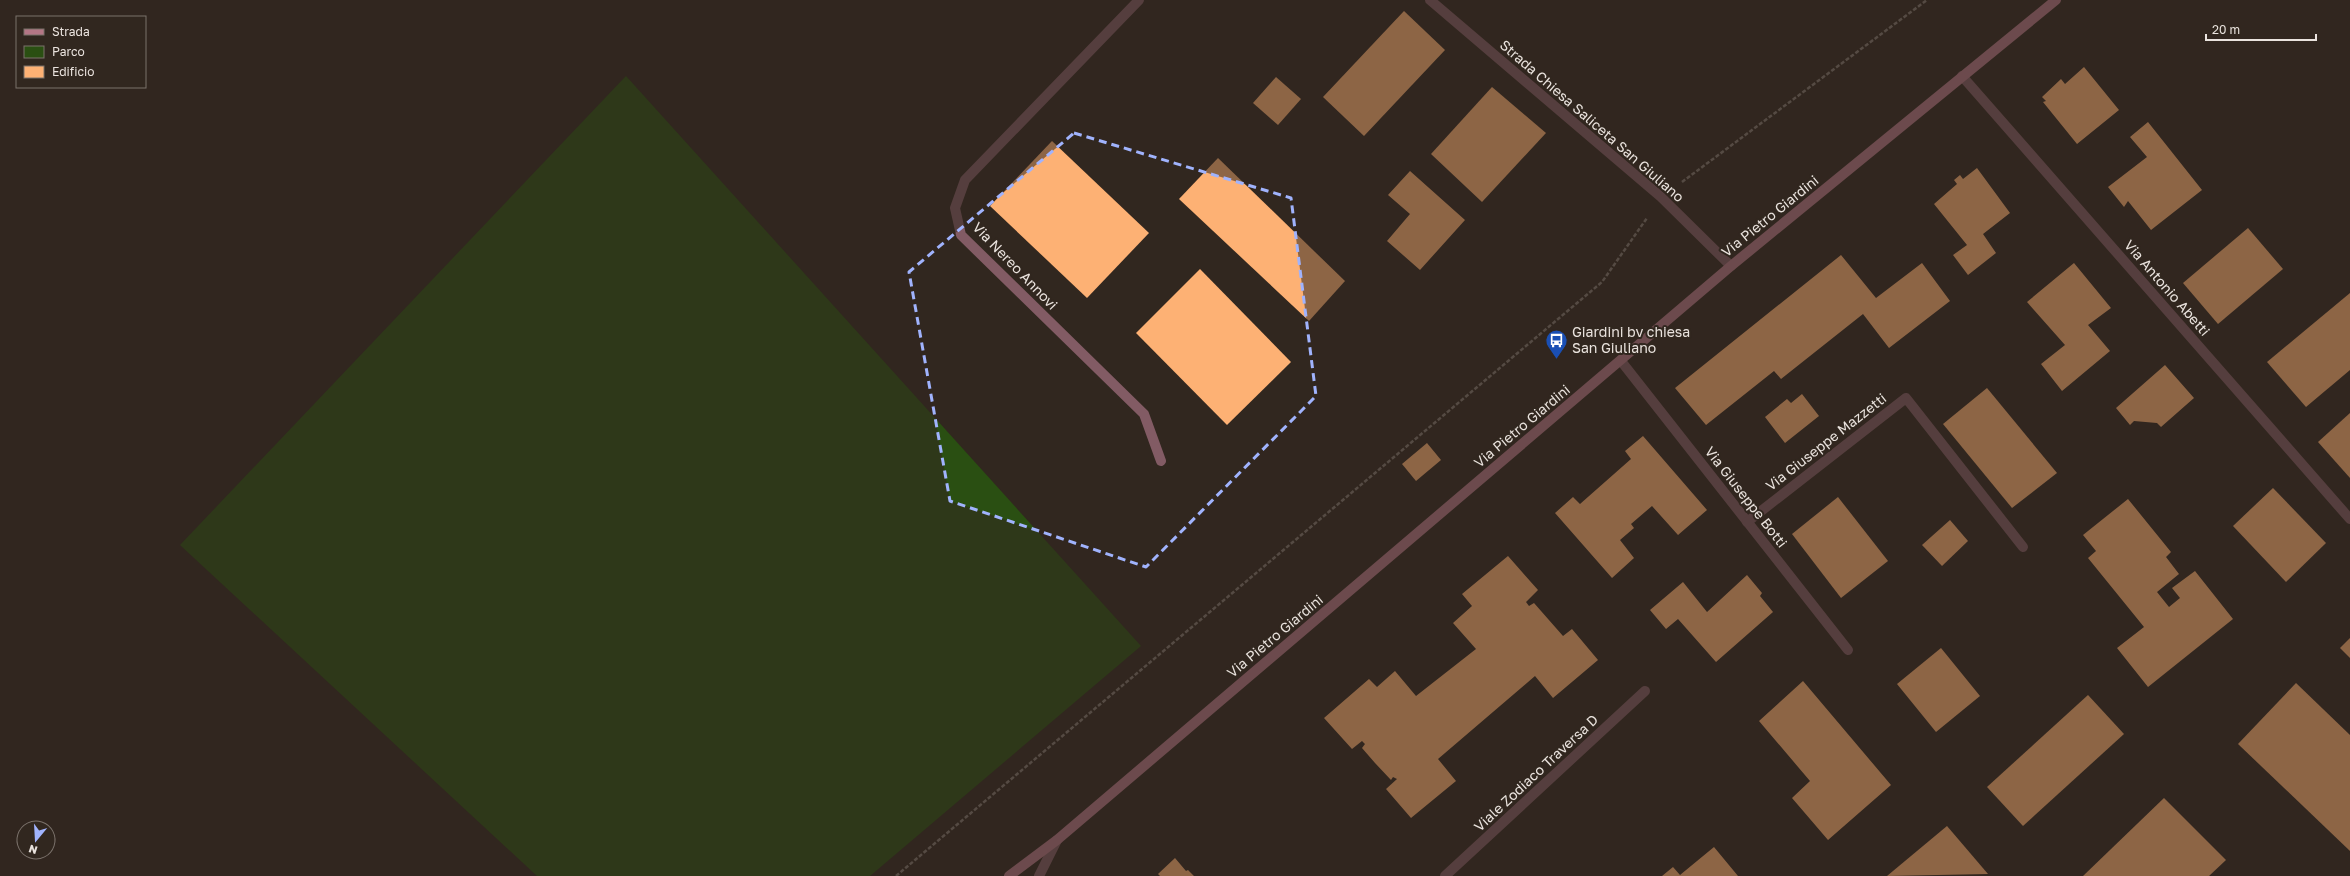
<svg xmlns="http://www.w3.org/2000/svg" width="2350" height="876" viewBox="0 0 2350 876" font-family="'Golos Text',sans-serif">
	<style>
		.green { fill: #2a4f12 }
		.building { fill: #fdb174 }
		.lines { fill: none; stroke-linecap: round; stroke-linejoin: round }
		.path { stroke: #807770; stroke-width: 2.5; stroke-dasharray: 4 2; stroke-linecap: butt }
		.street { stroke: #825b64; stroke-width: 10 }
		.secondary { stroke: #b47685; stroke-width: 10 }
		.marked { fill: none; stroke: #a0b3fd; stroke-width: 3; stroke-dasharray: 8 5; stroke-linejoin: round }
		.labels { text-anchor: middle; stroke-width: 4; stroke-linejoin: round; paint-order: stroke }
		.street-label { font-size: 14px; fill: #eae3de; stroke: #31271f }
		.poi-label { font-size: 14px; fill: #eae3de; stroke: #31271f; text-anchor: start }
	</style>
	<rect width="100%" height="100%" fill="#31271f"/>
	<polygon class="green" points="626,76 1141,646 870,876 537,876 180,545"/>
	<g class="building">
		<polygon points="1404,11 1445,50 1364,136 1323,97"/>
		<polygon points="2084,67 2119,110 2077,144 2043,102 2046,101 2042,97 2061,79 2065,84"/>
		<polygon points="1276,77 1301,99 1278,125 1253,103"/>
		<polygon points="1492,87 1546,133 1482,202 1431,154"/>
		<polygon points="2148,122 2202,190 2151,230 2128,201 2124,207 2108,187 2147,157 2130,137"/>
		<polygon points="1052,141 1149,233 1087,298 990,206"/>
		<polygon points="1218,158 1345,281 1309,321 1179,199"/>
		<polygon points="1977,168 2010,213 1983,234 1996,253 1968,275 1953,255 1967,245 1934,204 1957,184 1954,180 1960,175 1963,179"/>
		<polygon points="1410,171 1465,220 1420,270 1387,241 1410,214 1388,195"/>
		<polygon points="2248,228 2283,269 2218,324 2183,283"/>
		<polygon points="1841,255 1876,298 1922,263 1950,301 1889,348 1863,314 1781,379 1774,371 1706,425 1675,388"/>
		<polygon points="2074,263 2111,308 2088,325 2110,351 2062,391 2041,364 2065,345 2027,302"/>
		<polygon points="1200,269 1291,362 1227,425 1136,333"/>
		<polygon points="2350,293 2350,370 2306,407 2267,362"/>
		<polygon points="2165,365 2194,398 2161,427 2157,423 2134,421 2130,425 2116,408"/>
		<polygon points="1987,388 2057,473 2012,508 1943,424"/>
		<polygon points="1802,394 1819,416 1785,443 1765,417 1787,399 1791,403"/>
		<polygon points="2350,413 2350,478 2318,442"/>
		<polygon points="1643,436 1707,510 1678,535 1652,506 1631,524 1634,528 1620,540 1634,558 1612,578 1555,513 1573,497 1580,504 1631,459 1625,451"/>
		<polygon points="1427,443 1441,460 1416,481 1402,464"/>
		<polygon points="2273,488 2326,543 2286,582 2233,526"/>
		<polygon points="1838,497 1888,561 1841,598 1792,534"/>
		<polygon points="2128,499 2171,552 2166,557 2179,574 2157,592 2169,607 2180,598 2172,588 2195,571 2233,619 2148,687 2117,648 2144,627 2088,558 2096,551 2083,535"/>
		<polygon points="1950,520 1968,541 1942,566 1922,545"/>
		<polygon points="1508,556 1538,590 1526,602 1529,606 1534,603 1563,636 1572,629 1598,660 1553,698 1535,676 1438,759 1456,781 1411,818 1386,789 1397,779 1393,777 1391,780 1375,763 1362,748 1365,744 1362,741 1352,749 1324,718 1369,679 1377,687 1395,671 1416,696 1476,649 1453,623 1472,606 1462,594"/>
		<polygon points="1747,575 1762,593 1760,596 1773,612 1716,662 1678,619 1666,629 1650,610 1683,582 1707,612"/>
		<polygon points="2350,638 2350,658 2340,648"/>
		<polygon points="1941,648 1980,696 1936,732 1897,684"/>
		<polygon points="1803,681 1891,785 1828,840 1792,798 1810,781 1759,721"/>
		<polygon points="2296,683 2350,735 2350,851 2238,744"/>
		<polygon points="2088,695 2124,734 2023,826 1987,787"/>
		<polygon points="2164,798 2226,860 2209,876 2083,876"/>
		<polygon points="1947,826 1988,874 1887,876"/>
		<polygon points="1714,847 1738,876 1662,876 1673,867 1680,875"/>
		<polygon points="1175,858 1186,871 1188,870 1194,876 1160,876 1158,874"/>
	</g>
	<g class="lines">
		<g class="path">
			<polyline points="1682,182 1927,0"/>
			<polyline points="896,876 1602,282 1647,218"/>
		</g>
		<g class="street">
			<polyline points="1139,0 965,180 955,208 961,235 1144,414 1161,461"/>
			<polyline points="1430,0 1661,197 1731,266"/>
			<polyline points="1962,76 2350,519"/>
			<polyline points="1621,361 1848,650"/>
			<polyline points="1747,522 1906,398 2023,547"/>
			<polyline points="1039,876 1057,840"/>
			<polyline points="1445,876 1645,691"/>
		</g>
		<polyline class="secondary" points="1009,876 1057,840 1731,266 2056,0"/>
	</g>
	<path d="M0 0H2350V876H0ZM1074,133L1291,198L1316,396L1146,567L950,501L909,272Z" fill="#31271f" fill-opacity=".55" fill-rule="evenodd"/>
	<path class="marked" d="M1074,133L1291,198L1316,396L1146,567L950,501L909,272Z"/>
	<defs>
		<symbol id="bus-pin" viewBox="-11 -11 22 30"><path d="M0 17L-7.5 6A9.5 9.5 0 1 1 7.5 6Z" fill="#1a4fb4" stroke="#31271f"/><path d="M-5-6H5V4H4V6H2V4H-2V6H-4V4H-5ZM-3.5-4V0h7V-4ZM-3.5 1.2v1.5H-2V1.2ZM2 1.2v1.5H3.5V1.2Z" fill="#fff"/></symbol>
	</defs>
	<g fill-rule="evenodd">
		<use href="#bus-pin" x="1544" y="328" width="25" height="34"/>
	</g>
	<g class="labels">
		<g class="street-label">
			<text transform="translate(1592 121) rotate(41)" y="5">Strada Chiesa Saliceta San Giuliano</text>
			<text transform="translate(1770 216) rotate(-39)" y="5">Via Pietro Giardini</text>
			<text transform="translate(1015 266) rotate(46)" y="5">Via Nereo Annovi</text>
			<text transform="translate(2167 288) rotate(49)" y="5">Via Antonio Abetti</text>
			<text transform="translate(1522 426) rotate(-40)" y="5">Via Pietro Giardini</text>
			<text transform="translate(1826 442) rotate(-38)" y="5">Via Giuseppe Mazzetti</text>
			<text transform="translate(1746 497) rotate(52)" y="5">Via Giuseppe Botti</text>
			<text transform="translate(1275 636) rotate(-40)" y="5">Via Pietro Giardini</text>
			<text transform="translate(1536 773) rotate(-43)" y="5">Viale Zodiaco Traversa D</text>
		</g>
		<g class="poi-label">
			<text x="1572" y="337">Giardini bv chiesa<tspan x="1572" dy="16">San Giuliano</tspan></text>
		</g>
	</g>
	<rect x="16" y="16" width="130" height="72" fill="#31271f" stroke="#7b726b"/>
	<rect x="24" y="29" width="20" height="6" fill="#b47685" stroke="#7b726b"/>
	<text x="52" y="36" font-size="12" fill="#eae3de">Strada</text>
	<rect x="24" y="46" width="20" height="12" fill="#2a4f12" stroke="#7b726b"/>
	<text x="52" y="56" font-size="12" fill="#eae3de">Parco</text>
	<rect x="24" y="66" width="20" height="12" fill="#fdb174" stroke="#7b726b"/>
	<text x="52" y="76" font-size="12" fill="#eae3de">Edificio</text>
	<g transform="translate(36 840) rotate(198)"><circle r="19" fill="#31271f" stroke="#7b726b"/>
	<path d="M0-3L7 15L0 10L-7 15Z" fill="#a0b3fd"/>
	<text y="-6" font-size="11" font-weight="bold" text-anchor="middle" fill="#eae3de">N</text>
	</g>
	<path d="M2206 34v6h110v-6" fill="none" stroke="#eae3de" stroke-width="2"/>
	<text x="2212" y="34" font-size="12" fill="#eae3de" stroke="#31271f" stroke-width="3" paint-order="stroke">20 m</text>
</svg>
